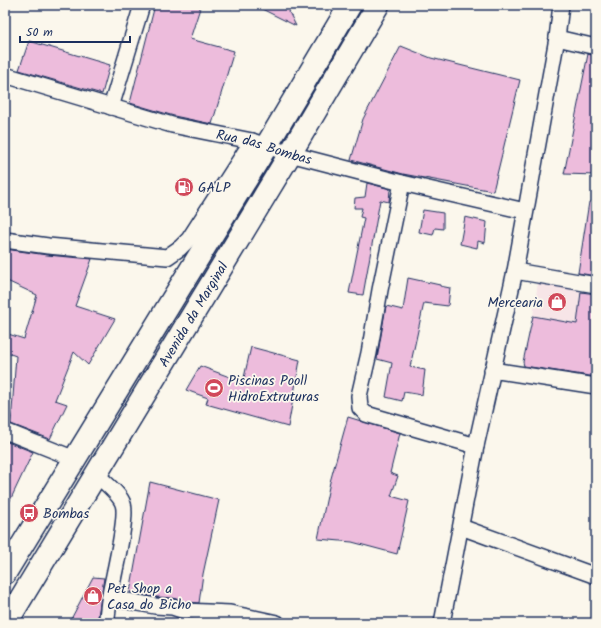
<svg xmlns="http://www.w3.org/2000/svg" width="601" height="628" viewBox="0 0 601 628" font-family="Kalam,sans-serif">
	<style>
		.built { fill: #f7e5e7 }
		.building { fill: #edbcdc; stroke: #1b2f5e }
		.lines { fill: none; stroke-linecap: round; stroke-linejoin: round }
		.minor-casing { stroke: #1b2f5e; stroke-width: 18 }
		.primary-casing { stroke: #1b2f5e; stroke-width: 25 }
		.minor { stroke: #fbf7ec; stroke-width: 15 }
		.primary { stroke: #fbf7ec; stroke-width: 22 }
		.labels { text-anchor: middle; stroke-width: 3.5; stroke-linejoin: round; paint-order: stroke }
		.street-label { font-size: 14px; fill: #1b2f5e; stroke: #fbf7ec }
		.poi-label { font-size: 14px; fill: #1b2f5e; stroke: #fbf7ec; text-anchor: start }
	</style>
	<rect width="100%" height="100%" fill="#fbf7ec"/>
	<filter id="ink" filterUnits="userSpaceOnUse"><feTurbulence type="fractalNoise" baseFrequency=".025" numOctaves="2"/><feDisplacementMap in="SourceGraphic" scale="8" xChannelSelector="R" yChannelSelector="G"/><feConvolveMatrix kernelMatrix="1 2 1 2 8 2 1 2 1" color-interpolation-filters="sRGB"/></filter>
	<g filter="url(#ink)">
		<polygon class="built" points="538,282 582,288 577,324 533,316"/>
		<g class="building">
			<polygon points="155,5 201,5 190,39 234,51 212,124 174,116 130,103"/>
			<polygon points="254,5 293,5 289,12 296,26"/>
			<polygon points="29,41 110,65 102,94 19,70"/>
			<polygon points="401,46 431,58 520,80 493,191 403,174 351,160 363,119"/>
			<polygon points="588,54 596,56 596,175 564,174"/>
			<polygon points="367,183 390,189 389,202 380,200 363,295 349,293 364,218 360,217 362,208 354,208 355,198 365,197"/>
			<polygon points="589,202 596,202 596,276 578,273"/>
			<polygon points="423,210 443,213 443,229 435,228 433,235 419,232"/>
			<polygon points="465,217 487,222 485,243 478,241 477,248 460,244"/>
			<polygon points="5,249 47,255 92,259 75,306 115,319 88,365 74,352 55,400 67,404 50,439 11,424 16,356 5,352 5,333 24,339 37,295 5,280"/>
			<polygon points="408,278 440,285 440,286 450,288 448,306 424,303 410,367 425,370 422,395 404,392 402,401 386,397 392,363 377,359 386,306 403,310"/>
			<polygon points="581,292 596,294 596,377 524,366 523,362 533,316 577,324"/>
			<polygon points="251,347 300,360 288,427 206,404 208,398 186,390 200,366 243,382"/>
			<polygon points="348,417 400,433 390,473 398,476 391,496 409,501 397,554 352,542 318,539 330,482"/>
			<polygon points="5,441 33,452 5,511"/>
			<polygon points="150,482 219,500 203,574 199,603 186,602 173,598 156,597 130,592"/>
			<polygon points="93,577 104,578 97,623 69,623"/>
		</g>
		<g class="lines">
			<defs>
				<g id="minor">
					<polyline points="557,38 596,47"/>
					<path id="s1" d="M5,75L172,125L252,141L290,154L402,183L525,211"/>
					<polyline points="111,107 142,5"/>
					<polyline points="402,183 380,290 369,353 359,396 360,408 366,414 476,446"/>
					<polyline points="5,240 48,246 167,257 180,248 189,239 252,141"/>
					<polyline points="515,271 596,285"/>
					<polyline points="492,370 596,386"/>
					<polyline points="5,431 75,459"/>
					<path d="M96,474C104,482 120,494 123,504C128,518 113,577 110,595C108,604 108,614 106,623"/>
					<polyline points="461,527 596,576"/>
					<polyline points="110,598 155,606 172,607 184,611 230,613 277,623"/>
					<polyline points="442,623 476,446 515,271 557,38 561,5"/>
				</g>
				<g id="primary">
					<polyline points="5,573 267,145 350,5"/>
					<path id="s2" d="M6,623L290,154L378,5"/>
				</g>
			</defs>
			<use href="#minor" class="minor-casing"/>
			<use href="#primary" class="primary-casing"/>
			<use href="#minor" class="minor"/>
			<use href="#primary" class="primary"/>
		</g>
	</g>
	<defs>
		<symbol id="fuel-disc" viewBox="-11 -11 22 22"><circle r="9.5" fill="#d1495b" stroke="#fbf7ec"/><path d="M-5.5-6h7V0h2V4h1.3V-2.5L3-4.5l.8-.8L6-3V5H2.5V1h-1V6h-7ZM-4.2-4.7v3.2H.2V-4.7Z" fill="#fff"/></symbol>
		<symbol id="shop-disc" viewBox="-11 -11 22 22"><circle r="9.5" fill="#d1495b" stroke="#fbf7ec"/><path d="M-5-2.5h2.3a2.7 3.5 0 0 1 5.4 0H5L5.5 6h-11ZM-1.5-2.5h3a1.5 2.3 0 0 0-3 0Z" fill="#fff"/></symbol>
		<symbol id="stadium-disc" viewBox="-11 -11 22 22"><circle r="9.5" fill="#d1495b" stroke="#fbf7ec"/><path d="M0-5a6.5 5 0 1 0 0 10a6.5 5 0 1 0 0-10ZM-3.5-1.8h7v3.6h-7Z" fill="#fff"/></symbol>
		<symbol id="bus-disc" viewBox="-11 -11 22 22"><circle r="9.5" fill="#d1495b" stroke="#fbf7ec"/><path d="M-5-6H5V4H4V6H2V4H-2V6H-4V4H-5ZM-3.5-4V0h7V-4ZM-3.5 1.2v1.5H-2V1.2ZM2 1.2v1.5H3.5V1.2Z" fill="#fff"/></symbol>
	</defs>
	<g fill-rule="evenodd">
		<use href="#fuel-disc" x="173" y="176" width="22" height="22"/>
		<use href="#shop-disc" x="546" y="291" width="22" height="22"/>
		<use href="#stadium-disc" x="203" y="377" width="22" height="22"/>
		<use href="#bus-disc" x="18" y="502" width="22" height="22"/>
		<use href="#shop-disc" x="82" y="585" width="22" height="22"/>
	</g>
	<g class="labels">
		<g class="street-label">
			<text dy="5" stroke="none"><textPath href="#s1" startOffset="269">Rua das Bombas</textPath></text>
			<text dy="5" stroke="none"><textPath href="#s2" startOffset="361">Avenida da Marginal</textPath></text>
		</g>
		<g class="poi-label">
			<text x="198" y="192">GALP</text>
			<text x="543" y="307" text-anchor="end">Mercearia</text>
			<text x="228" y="385">Piscinas Pooll<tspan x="228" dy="16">HidroExtruturas</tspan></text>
			<text x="43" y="518">Bombas</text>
			<text x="107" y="593">Pet Shop a<tspan x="107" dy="16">Casa do Bicho</tspan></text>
		</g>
	</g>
	<rect width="601" height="628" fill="none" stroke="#fbf7ec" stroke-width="20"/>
	<rect x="10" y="10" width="581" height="608" fill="none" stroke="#1b2f5e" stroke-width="1.5" filter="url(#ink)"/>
	<path d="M20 36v6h110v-6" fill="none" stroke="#1b2f5e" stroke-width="2"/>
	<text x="26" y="36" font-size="12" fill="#1b2f5e" stroke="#fbf7ec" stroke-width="3" paint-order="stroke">50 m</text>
</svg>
